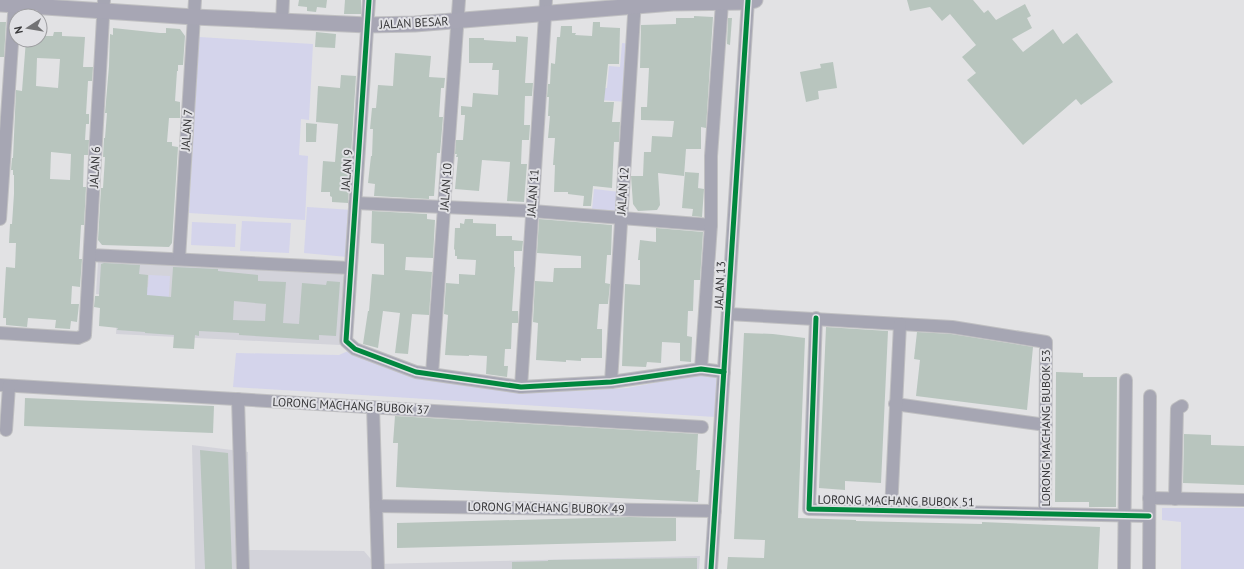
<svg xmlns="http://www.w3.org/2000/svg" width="1244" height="569" viewBox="0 0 1244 569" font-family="'PT Sans',sans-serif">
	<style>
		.built { fill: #d3d3da }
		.green { fill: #d4d4eb }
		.building { fill: #b8c5be; fill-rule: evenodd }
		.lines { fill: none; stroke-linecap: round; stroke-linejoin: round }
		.minor-casing { stroke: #c0c0c2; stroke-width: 14 }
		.major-casing { stroke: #c0c0c2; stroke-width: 17 }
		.minor { stroke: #a6a6b3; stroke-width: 12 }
		.major { stroke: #a7a6b4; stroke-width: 15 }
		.cycleway-casing { stroke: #e1e1e5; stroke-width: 8 }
		.cycleway { stroke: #00873e; stroke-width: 5 }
		.labels { text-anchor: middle; stroke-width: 4; stroke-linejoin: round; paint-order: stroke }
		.street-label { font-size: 12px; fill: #373739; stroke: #e1e1e5 }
	</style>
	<rect width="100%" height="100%" fill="#e2e2e4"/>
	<g class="built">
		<polygon points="109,259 341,272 346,281 340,345 116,334 118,296 96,294 98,262"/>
		<polygon points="192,445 248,452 249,550 364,551 375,564 700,556 699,569 195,569"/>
	</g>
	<g class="green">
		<polygon points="199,37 313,44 309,120 301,119 299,155 308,156 305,220 189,213"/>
		<polygon points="622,43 631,44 627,102 586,99 587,87 607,88 609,66 620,67"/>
		<polygon points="594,189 620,192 618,212 592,210"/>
		<polygon points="307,207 352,210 348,257 304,253"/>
		<polygon points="242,221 291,223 289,253 240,251"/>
		<polygon points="192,222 236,224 235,247 191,245"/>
		<polygon points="149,275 170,276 168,311 138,309 140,287 148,287"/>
		<polygon points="348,351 389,364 554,390 580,391 627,388 654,383 681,372 712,372 717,377 715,417 233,387 236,353 339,355"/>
		<polygon points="1162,508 1244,508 1244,569 1181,569 1181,522 1162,520"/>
	</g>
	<g class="building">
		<polygon points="299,0 327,0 326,8 317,7 316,12 307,11 307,7 298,6"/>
		<polygon points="345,0 361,0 361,14 344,14"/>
		<polygon points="907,0 973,0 984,13 988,10 996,20 1025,4 1031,16 1027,18 1032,28 1012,39 1023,52 1053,29 1063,44 1077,33 1113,82 1081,105 1076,99 1023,145 967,80 976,73 962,57 976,45 950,14 942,21 930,7 910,11"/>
		<polygon points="694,16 713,17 706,128 701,127 701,149 686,149 684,176 658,173 660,205 657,210 638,211 633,204 631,176 643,176 644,152 651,152 652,136 672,137 674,121 641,120 641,107 647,107 649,68 640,68 641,25 676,24 676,18 694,18"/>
		<polygon points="728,18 732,18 730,45 727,44"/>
		<polygon points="0,22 6,22 4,57 0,57"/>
		<polygon points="593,22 600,22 600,27 620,28 619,64 608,64 604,102 614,102 612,122 620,122 619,142 614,142 612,188 593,186 591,206 583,206 584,196 568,194 568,192 554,192 555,165 553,165 555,138 548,138 550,116 548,116 549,97 547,97 548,84 550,84 551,63 555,64 557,37 560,37 561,26 572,26 572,33 576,33 575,35 592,36"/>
		<polygon points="113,28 160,33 166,33 166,28 180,29 185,36 183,65 178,65 178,71 177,71 175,101 180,102 180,118 169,118 167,142 172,142 172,146 178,147 172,243 169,247 102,245 98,240 101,188 103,188 105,157 103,157 104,138 105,138 107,113 105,113 109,66 110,34 113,35"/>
		<path d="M54,32H62V36L85,37L83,67H93L92,81H88L86,114H89V124H86L85,140H89L88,155H84L83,187H86L84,225H81L79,259H82L80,287L72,286L71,304H79L77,322L71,321L70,329L55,328L56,320L28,318L27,327L6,325V318H3L6,267L15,268L16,243H9L10,224H12L14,194V175H13V170H11L12,158H13L16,90L22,91L26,40H40V36H53ZM37,58L60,59L58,88L36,86ZM51,152L71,154L70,180L50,179Z"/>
		<polygon points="316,32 336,34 335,48 315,47"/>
		<polygon points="516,36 528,37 525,83 533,83 532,96 525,96 524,125 530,125 529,140 522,140 521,164 527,164 524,202 507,201 510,162 482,160 479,191 455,189 458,157 456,157 457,154 455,154 456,140 463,140 465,115 461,115 461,106 472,107 473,93 498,95 499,70 492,70 493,63 469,63 469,38 484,38 484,40 516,42"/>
		<polygon points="395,53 431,56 429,77 445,78 444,88 441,88 439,117 443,117 440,153 437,153 434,196 429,196 429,199 374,196 375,184 368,183 371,156 372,156 373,129 370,129 372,108 376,108 378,85 393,86"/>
		<polygon points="833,62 837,88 818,91 819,99 806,102 800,72 821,68 820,64"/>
		<polygon points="341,75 356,76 348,203 332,202 332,197 330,196 330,192 321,192 323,161 335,162 338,124 316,122 318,86 340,88"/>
		<polygon points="306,123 317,124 316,142 306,142"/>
		<polygon points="685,172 699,173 698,188 704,189 702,217 692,216 693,209 682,208"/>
		<polygon points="372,211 427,214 427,219 435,220 433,258 406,257 405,270 432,272 429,315 412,314 408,354 395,353 400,313 383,311 378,348 363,344 368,311 369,311 372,274 384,275 384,244 371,243"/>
		<polygon points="465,219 473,219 473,223 496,224 496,236 512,236 512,240 523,241 522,251 514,251 514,267 515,267 512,311 518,311 518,323 512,323 511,349 505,349 504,366 508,366 507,377 486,374 487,356 469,355 469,356 445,355 448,315 444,314 446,283 459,284 459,274 475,275 476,260 457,259 457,256 455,256 455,250 454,249 455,228 460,228 460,223 464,224"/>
		<polygon points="539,219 612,225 611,255 607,255 605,283 610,284 608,304 599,304 597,329 602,329 602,358 581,358 581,361 566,360 566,362 536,360 538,323 533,322 535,281 553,282 554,268 581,268 581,256 537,253"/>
		<polygon points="656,228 703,232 700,280 694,280 693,311 688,311 687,336 692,337 691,362 680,361 680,343 662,342 661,363 647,362 646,367 622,366 625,284 640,285 640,260 638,260 640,240 656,242"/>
		<path d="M104,263L140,265L139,274L148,275L147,295L171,297L173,267L218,269V271L258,275V281L286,282L283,323L299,324L302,283L326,285L327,281L340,282L336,336L319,335V340L239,335V333L199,331V336L195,335L194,349L173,348L174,335L145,333V332L117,330L118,328L99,326L100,308L94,307L95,296H99L101,264ZM234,301L266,304L265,321L233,320Z"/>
		<polygon points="826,327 888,331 881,483 845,481 845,490 819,488"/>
		<polygon points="917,332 951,334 1033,347 1027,410 916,396 920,360 914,359"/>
		<polygon points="744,333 773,334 805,338 798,518 856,520 856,521 982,524 982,522 1100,527 1098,569 727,569 728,557 764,558 765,540 734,539"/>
		<polygon points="1056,372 1083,373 1083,377 1117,377 1116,507 1089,507 1089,502 1055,502"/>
		<polygon points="25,398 214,406 213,433 24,426"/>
		<polygon points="395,416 698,434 696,470 700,470 698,502 396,487 398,443 393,443"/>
		<polygon points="1184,434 1211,435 1211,445 1244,446 1244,485 1183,483"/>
		<polygon points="200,450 228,453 232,569 205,569"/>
		<polygon points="630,517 676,518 676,541 397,548 397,523"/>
		<polygon points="697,558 697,569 512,569 512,562 548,561 548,560"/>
	</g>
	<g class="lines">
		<defs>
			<g id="minor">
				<polyline points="369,0 346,341 355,349 416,372 521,387 611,382 701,369 724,372"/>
				<polyline points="282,21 283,0"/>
				<polyline points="355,203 532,211 711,225"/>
				<polyline points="0,219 15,0"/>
				<polyline points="90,255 350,268"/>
				<polyline points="179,259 195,0"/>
				<polyline points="728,314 952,327 1046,342 1045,514"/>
				<polyline points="816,318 809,509 1149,516"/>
				<polyline points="0,333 78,338 85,335 104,0"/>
				<polyline points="701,369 711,225 711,156 722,3"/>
				<polyline points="432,374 459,0"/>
				<polyline points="611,382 635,0"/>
				<polyline points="0,385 702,427"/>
				<polyline points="521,387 546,0"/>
				<polyline points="238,399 243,569"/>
				<polyline points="895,404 1046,425"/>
				<polyline points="373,407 378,569"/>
				<polyline points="6,430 9,386"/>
				<polyline points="1149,498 1244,500"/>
				<polyline points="1175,499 1177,409 1182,406"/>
				<polyline points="376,506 715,511"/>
				<polyline points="891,510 900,324"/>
				<polyline points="711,569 748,0"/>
				<polyline points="1124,569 1126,380"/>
				<polyline points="1149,569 1150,396"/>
			</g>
			<polyline id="major" points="0,4 194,17 367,25 415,24 673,3 747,2 755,0"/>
		</defs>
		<use href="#minor" class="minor-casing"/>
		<use href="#major" class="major-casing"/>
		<use href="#minor" class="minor"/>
		<use href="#major" class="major"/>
		<defs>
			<g id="cycleway">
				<polyline points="369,0 346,341 355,349 416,372 521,387 611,382 701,369 724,372"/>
				<polyline points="816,318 809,509 1149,516"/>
				<polyline points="711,569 748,0"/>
			</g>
		</defs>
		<use href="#cycleway" class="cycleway-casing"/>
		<use href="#cycleway" class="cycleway"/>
	</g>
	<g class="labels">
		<g class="street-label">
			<text transform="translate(414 23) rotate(-3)" y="4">JALAN BESAR</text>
			<text transform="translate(187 130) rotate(-86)" y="4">JALAN 7</text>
			<text transform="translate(95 167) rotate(-87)" y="4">JALAN 6</text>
			<text transform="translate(347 170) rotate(-86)" y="4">JALAN 9</text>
			<text transform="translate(446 187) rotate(-86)" y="4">JALAN 10</text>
			<text transform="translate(623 191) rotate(-86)" y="4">JALAN 12</text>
			<text transform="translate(533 193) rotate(-86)" y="4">JALAN 11</text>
			<text transform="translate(720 285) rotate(-87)" y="4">JALAN 13</text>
			<text transform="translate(351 406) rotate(3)" y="4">LORONG MACHANG BUBOK 37</text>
			<text transform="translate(1046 428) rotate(-90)" y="4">LORONG MACHANG BUBOK 53</text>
			<text transform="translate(896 501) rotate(1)" y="4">LORONG MACHANG BUBOK 51</text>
			<text transform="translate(546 508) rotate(1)" y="4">LORONG MACHANG BUBOK 49</text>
		</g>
	</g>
	<g transform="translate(28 28) rotate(258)"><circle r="19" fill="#e1e1e5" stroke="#9d9da0"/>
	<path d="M0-3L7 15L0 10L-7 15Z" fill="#737375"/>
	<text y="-6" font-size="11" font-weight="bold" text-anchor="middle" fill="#373739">N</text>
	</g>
</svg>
